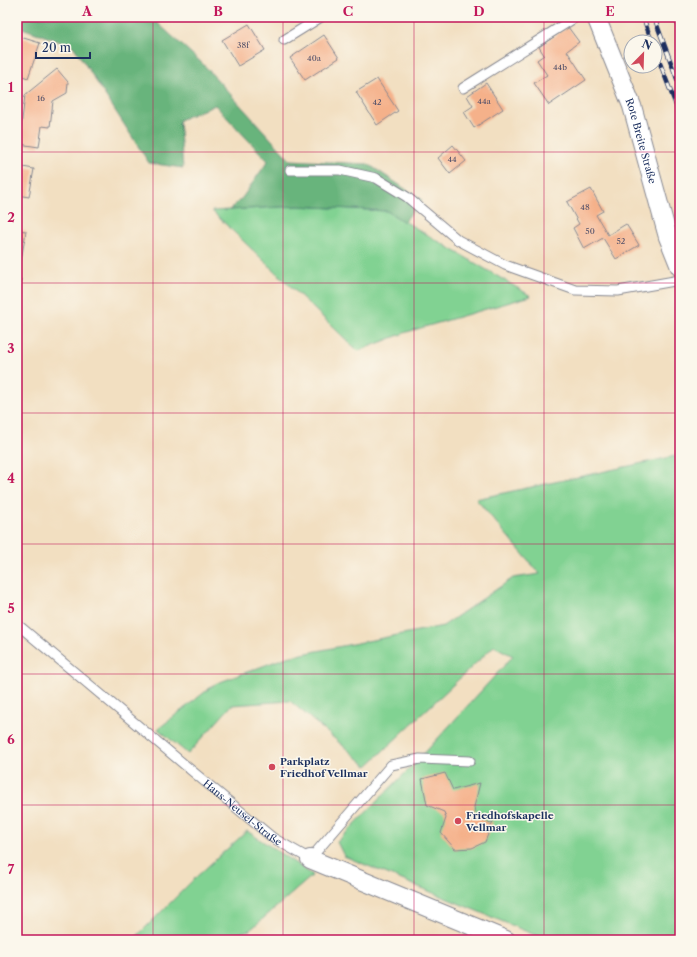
<svg xmlns="http://www.w3.org/2000/svg" width="697" height="957" viewBox="0 0 697 957" font-family="'Libre Caslon Text',serif">
	<style>
		.green { fill: #81d292; stroke: #4e8078 }
		.forest { fill: #68b47c; stroke: #42726d }
		.building { fill: #f5b18a }
		.lines { fill: none; stroke-linecap: round; stroke-linejoin: round }
		.lane-casing { stroke: #868790; stroke-width: 11 }
		.street-casing { stroke: #868790; stroke-width: 20 }
		.lane { stroke: #fff; stroke-width: 9 }
		.street { stroke: #fff; stroke-width: 18 }
		.rail-casing { stroke: #1b2f5e; stroke-width: 4.5 }
		.rail { stroke: #fbf7ec; stroke-width: 3; stroke-dasharray: 9; stroke-linecap: butt }
		.grid { fill: none; stroke: #c2185b; stroke-width: 1; stroke-opacity: 0.55 }
		.poi-dot { fill: #d1495b; stroke: #fbf7ec; stroke-width: 1.5 }
		.labels { text-anchor: middle; stroke-width: 3; stroke-linejoin: round; paint-order: stroke }
		.number-label { font-size: 8px; fill: #525069 }
		.street-label { font-size: 10px; fill: #1b2f5e; stroke: #fbf7ec }
		.poi-label { font-size: 10px; font-weight: bold; fill: #1b2f5e; stroke: #fbf7ec; text-anchor: start }
		.neatline { fill: none; stroke: #c2185b; stroke-width: 1.5 }
		.grid-label { font-size: 13px; text-anchor: middle; font-weight: bold; fill: #c2185b }
	</style>
	<rect width="100%" height="100%" fill="#fbf7ec"/>
	<filter id="ink" filterUnits="userSpaceOnUse"><feTurbulence type="fractalNoise" baseFrequency=".025" numOctaves="2"/><feDisplacementMap in="SourceGraphic" scale="8" xChannelSelector="R" yChannelSelector="G"/><feConvolveMatrix kernelMatrix="1 2 1 2 8 2 1 2 1" color-interpolation-filters="sRGB"/></filter>
	<filter id="wash" filterUnits="userSpaceOnUse"><feTurbulence type="fractalNoise" baseFrequency=".012" numOctaves="4" result="noise"/><feDisplacementMap in="SourceGraphic" scale="16" xChannelSelector="R" yChannelSelector="G"/><feGaussianBlur stdDeviation="0.9" result="paint"/><feColorMatrix in="noise" values="0 0 0 0 0 0 0 0 0 0 0 0 0 0 0 0 0 1.4 0 .05"/><feComposite in="paint" operator="in"/></filter>
	<g filter="url(#wash)">
		<rect width="100%" height="100%" fill="#f2dfc1"/>
		<g class="green">
			<polygon points="298,206 387,211 531,296 407,332 358,351 212,211"/>
			<polygon points="680,455 680,940 547,940 344,856 337,842 420,758 513,656 494,646 367,766 290,701 232,705 188,754 158,729 215,684 287,657 443,626 513,578 540,574 476,499"/>
			<polygon points="247,831 313,875 250,930 213,940 133,940 194,879"/>
		</g>
		<polygon class="forest" points="17,17 151,17 203,64 290,160 368,164 422,200 404,222 387,211 298,206 229,210 242,198 268,161 215,105 179,120 183,168 149,163 74,47 17,26"/>
		<g id="blocks">
			<g class="building">
				<polygon points="249,24 265,50 238,66 222,40"/>
				<polygon points="568,27 579,42 567,51 586,80 549,105 534,83 547,75 537,60 544,55 539,47"/>
				<polygon points="324,35 339,58 305,80 290,58"/>
				<polygon points="17,36 40,43 28,78 17,74"/>
				<polygon points="57,69 68,82 67,93 53,101 50,127 42,126 39,147 19,144 25,95"/>
				<polygon points="377,79 398,111 377,125 356,92"/>
				<polygon points="486,83 503,109 474,128 464,112 473,106 467,96"/>
				<polygon points="453,145 466,161 450,174 438,158"/>
				<polygon points="17,166 34,169 29,197 17,195"/>
				<polygon points="591,189 603,211 596,215 608,235 626,224 639,245 616,259 603,238 584,249 573,228 579,224 567,202"/>
				<polygon points="17,230 26,231 21,261 17,261"/>
				<polygon points="17,279 21,279 18,303 17,303"/>
				<polygon points="445,773 453,790 480,783 474,807 475,812 488,823 493,821 485,842 472,848 455,849 441,833 446,818 444,812 427,805 422,779"/>
			</g>
		</g>
	</g>
	<g filter="url(#ink)">
		<use href="#blocks" fill-opacity="0" stroke="#868790" stroke-width="1"/>
		<g class="lines">
			<defs>
				<g id="lane">
					<polyline points="284,40 321,17"/>
					<polyline points="463,88 576,17"/>
					<polyline points="290,170 340,170 376,178 407,197 458,240 505,265 575,290 618,291 680,280"/>
					<path id="s1" d="M17,624L192,771L273,838L310,859L391,765L420,759L470,761"/>
				</g>
				<g id="street">
					<path id="s2" d="M596,17L632,106L668,237L680,267"/>
					<polyline points="310,859 506,940"/>
				</g>
			</defs>
			<use href="#lane" class="lane-casing"/>
			<use href="#street" class="street-casing"/>
			<use href="#lane" class="lane"/>
			<use href="#street" class="street"/>
			<defs>
				<g id="rail">
					<polyline points="643,17 652,42"/>
					<polyline points="654,17 680,87"/>
					<polyline points="675,17 680,30"/>
					<polyline points="655,50 680,116"/>
				</g>
			</defs>
			<use href="#rail" class="rail-casing"/>
			<use href="#rail" class="rail"/>
		</g>
	</g>
	<path class="grid" d="M153,17V940M283,17V940M414,17V940M544,17V940M17,152H680M17,283H680M17,413H680M17,544H680M17,674H680M17,805H680"/>
	<g class="poi-dot">
		<circle cx="272" cy="767" r="4"/>
		<circle cx="458" cy="821" r="4"/>
	</g>
	<g class="labels">
		<g class="number-label">
			<text x="243" y="48">38f</text>
			<text x="314" y="61">40a</text>
			<text x="560" y="70">44b</text>
			<text x="41" y="101">16</text>
			<text x="484" y="104">44a</text>
			<text x="377" y="105">42</text>
			<text x="452" y="162">44</text>
			<text x="585" y="210">48</text>
			<text x="590" y="234">50</text>
			<text x="621" y="244">52</text>
		</g>
		<g class="street-label">
			<text dy="4" stroke="none"><textPath href="#s2" startOffset="132">Rote Breite Straße</textPath></text>
			<text dy="4" stroke="none"><textPath href="#s1" startOffset="294">Hans-Neusel-Straße</textPath></text>
		</g>
		<g class="poi-label">
			<text x="280" y="765">Parkplatz<tspan x="280" dy="12">Friedhof Vellmar</tspan></text>
			<text x="466" y="819">Friedhofskapelle<tspan x="466" dy="12">Vellmar</tspan></text>
		</g>
	</g>
	<rect width="697" height="957" fill="none" stroke="#fbf7ec" stroke-width="44"/>
	<g transform="translate(643 54) rotate(23)"><circle r="19" fill="#fbf7ec" stroke="#a1a7b3"/>
	<path d="M0-3L7 15L0 10L-7 15Z" fill="#d1495b"/>
	<text y="-6" font-size="11" font-weight="bold" text-anchor="middle" fill="#1b2f5e">N</text>
	</g>
	<path d="M36 52v6h54v-6" fill="none" stroke="#1b2f5e" stroke-width="2"/>
	<text x="42" y="52" font-size="12" fill="#1b2f5e" stroke="#fbf7ec" stroke-width="3" paint-order="stroke">20 m</text>
	<rect x="22" y="22" width="653" height="913" class="neatline"/>
	<g class="grid-label">
		<text x="87" y="16">A</text>
		<text x="218" y="16">B</text>
		<text x="348" y="16">C</text>
		<text x="479" y="16">D</text>
		<text x="610" y="16">E</text>
		<text x="11" y="92">1</text>
		<text x="11" y="222">2</text>
		<text x="11" y="353">3</text>
		<text x="11" y="483">4</text>
		<text x="11" y="613">5</text>
		<text x="11" y="744">6</text>
		<text x="11" y="874">7</text>
	</g>
</svg>
